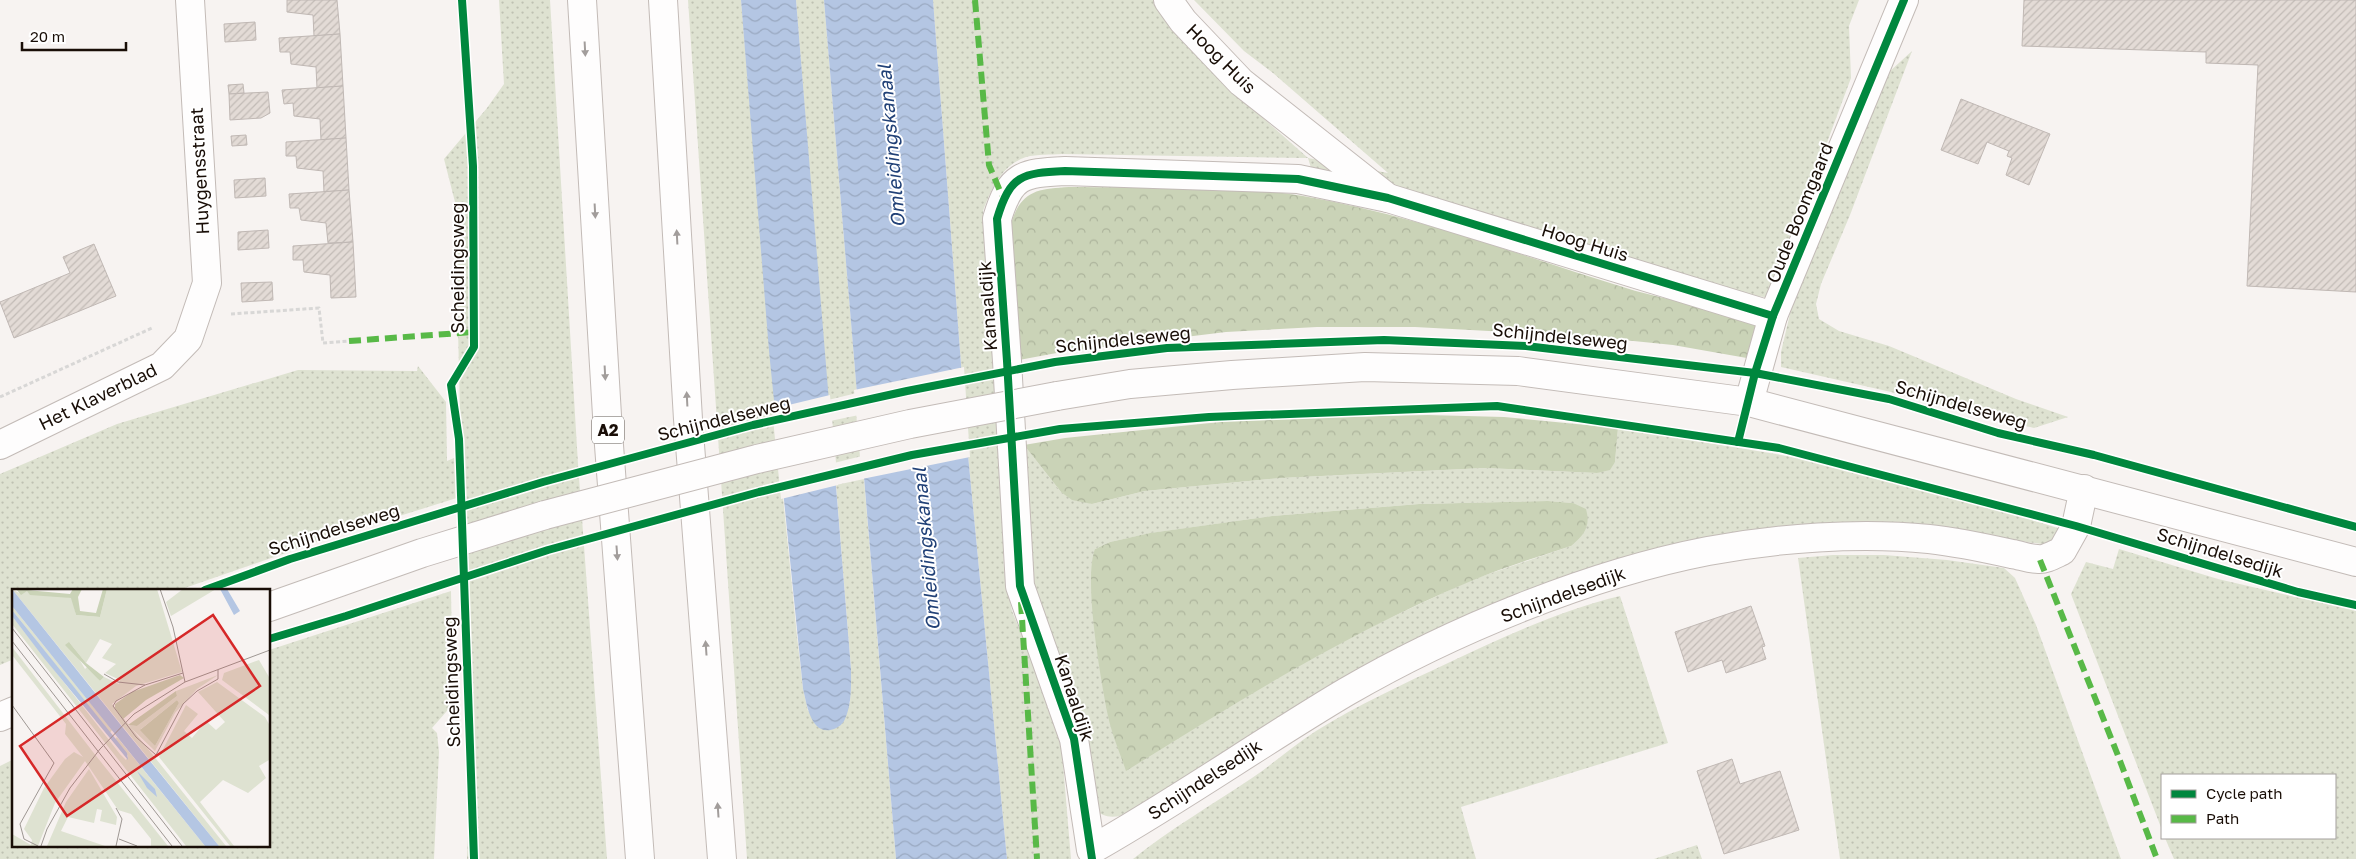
<svg xmlns="http://www.w3.org/2000/svg" width="2356" height="859" viewBox="0 0 2356 859" font-family="'Golos Text',sans-serif">
	<style>
		.grass { fill: url(#grass-dots); fill-rule: evenodd }
		.forest { fill: url(#forest-crowns) }
		.water { fill: url(#water-waves) }
		.pier { fill: #f7f3f1 }
		.building { fill: url(#building-hatch); stroke: #c0b8b4 }
		.lines { fill: none; stroke-linecap: round; stroke-linejoin: round }
		.minor-casing { stroke: #c3bbb7; stroke-width: 30 }
		.secondary-casing { stroke: #c3bbb7; stroke-width: 30 }
		.motorway-casing { stroke: #c3bbb7; stroke-width: 30 }
		.path { stroke: #d8d7d6; stroke-width: 3; stroke-dasharray: 4 2.5; stroke-linecap: butt }
		.minor { stroke: #fefdfd; stroke-width: 28 }
		.secondary { stroke: #fefdfd; stroke-width: 28 }
		.motorway { stroke: #fefdfd; stroke-width: 28 }
		.secondary-bridge-casing { stroke: #c3bbb7; stroke-width: 30; stroke-linecap: butt }
		.secondary-bridge { stroke: #fefdfd; stroke-width: 28 }
		.quiet { stroke: #58b947; stroke-width: 6; stroke-dasharray: 12 6; stroke-linecap: butt }
		.cycleway-casing { stroke: #fff; stroke-width: 11 }
		.cycleway { stroke: #00873e; stroke-width: 8 }
		.oneway { fill: #a29d9b }
		.labels { text-anchor: middle; stroke-width: 4; stroke-linejoin: round; paint-order: stroke }
		.shield { fill: #fff; stroke: #5e5651; stroke-width: 1 }
		.shield-label { font-size: 16px; font-weight: bold; fill: #190e07 }
		.street-label { font-size: 18px; fill: #190e07; stroke: #fff }
		.water-label { font-size: 19px; font-style: italic; fill: #214177; stroke: #fff }
		.inset-road { fill: none; stroke: #9e9793; stroke-width: 1 }
		.view { fill: #d62828; fill-opacity: 0.15; stroke: #d62828; stroke-width: 2.5 }
		.inset-edge { fill: none; stroke: #190e07; stroke-width: 2.5 }
	</style>
	<defs>
		<pattern id="grass-dots" width="8" height="8" patternUnits="userSpaceOnUse" patternTransform="scale(1.25)"><rect width="8" height="8" fill="#dee2d1"/><path d="M2 2h.1M6 6h.1" fill="none" stroke="#bec1b2" stroke-width="1.8" stroke-linecap="round"/></pattern>
		<pattern id="forest-crowns" width="20" height="18" patternUnits="userSpaceOnUse" patternTransform="scale(1.25)"><rect width="20" height="18" fill="#cad3b7"/><path d="M2 6a3 3 0 1 1 6 0M12 15a3 3 0 1 1 6 0" fill="none" stroke="#adb49c"/></pattern>
		<pattern id="water-waves" width="16" height="10" patternUnits="userSpaceOnUse" patternTransform="scale(1.25)"><rect width="16" height="10" fill="#b4c6e3"/><path d="M0 5q4-4 8 0t8 0" fill="none" stroke="#9aa9c1"/></pattern>
		<pattern id="building-hatch" width="6" height="6" patternUnits="userSpaceOnUse" patternTransform="scale(1.25)"><rect width="6" height="6" fill="#e3dbd6"/><path d="M-1 1l2-2M0 6l6-6M5 7l2-2" fill="none" stroke="#c2bbb6"/></pattern>
	</defs>
	<rect width="100%" height="100%" fill="#f7f3f1"/>
	<g class="grass">
		<path d="M499,0H550L578,464L607,859H467C473,738 467,617 463,496L320,541L179,590H14V659L0,665V474L117,424L298,370L417,371L418,366L446,402L447,461L461,455L455,202L444,159L487,108L504,84Z"/>
		<polygon points="688,0 741,0 783,497 797,636 803,689 808,711 850,703 851,669 836,485 864,479 896,859 747,859"/>
		<polygon points="796,0 824,0 857,393 828,400"/>
		<path d="M933,0H1154L1185,44L1235,93L1308,158L1388,173L1273,73L1244,51L1194,0H1859L1849,26L1851,78L1809,191L1774,298L1709,291L1311,168L1308,158L1062,154C1051,155 1037,154 1026,157C1002,165 991,189 983,211L1001,485L1004,571L1012,611L1051,707L1061,740L1071,859H1007L968,455Z"/>
		<polygon points="1912,51 1850,215 1821,284 1816,304 1819,319 1839,331 1889,346 2016,399 2068,417 2034,428 1891,392 1781,367 1781,352 1793,301 1865,94"/>
		<polygon points="859,415 862,456 834,463 830,421"/>
		<path d="M1618,428L1817,461L1921,485L2064,530L2048,545L1941,529L1615,565L1129,813C1117,817 1111,819 1099,813L1037,602L1030,561L1026,473L1028,468L1024,445L1061,492L1092,504L1145,491L1281,478L1484,468L1597,473L1615,462ZM1548,501L1573,503L1571,546L1471,580L1360,632L1262,686L1095,549L1110,542L1151,533L1272,516L1419,504Z"/>
		<polygon points="2119,549 2218,579 2356,611 2356,859 2174,859 2165,838 2335,838 2335,775 2162,775 2162,830 2071,594 2086,562 2113,569"/>
		<polygon points="1833,555 1884,555 1947,560 2004,568 2015,578 2036,625 2121,859 1840,859 1798,558"/>
		<polygon points="451,591 453,704 432,728 437,733 439,752 434,859 0,859 0,766 14,759 14,845 269,845 269,650"/>
		<path d="M1620,596L1668,743L1461,807L1476,859H1133C1170,829 1212,805 1252,778C1274,763 1294,745 1316,731C1358,705 1403,684 1448,663C1503,637 1561,610 1620,596Z"/>
		<polygon points="1697,845 1702,859 1654,859"/>
	</g>
	<g class="forest">
		<path d="M1069,187C1147,188 1227,183 1303,196C1413,215 1520,255 1626,288C1673,303 1723,306 1768,326L1758,360L1673,345L1584,336L1415,327H1317L1226,332L1062,352L1019,360L1011,224C1021,190 1038,189 1069,187Z"/>
		<polygon points="1428,415 1504,417 1618,428 1615,462 1610,470 1597,473 1484,468 1281,478 1145,491 1092,504 1072,500 1061,492 1024,445 1065,438 1249,419"/>
		<path d="M1548,501L1573,503L1586,509C1591,527 1584,535 1571,546C1538,557 1504,567 1471,581C1349,632 1238,701 1126,771C1120,753 1112,735 1108,716C1101,681 1083,580 1095,549L1110,542L1150,533L1272,516L1419,504Z"/>
	</g>
	<g class="water">
		<path d="M741,0H796L851,669C851,685 852,704 845,719C843,724 839,727 834,729C811,737 807,705 803,689L769,351Z"/>
		<polygon points="824,0 933,0 968,455 1007,859 896,859"/>
	</g>
	<g class="pier">
		<polygon points="964,367 970,457 862,479 854,390"/>
		<polygon points="830,395 838,485 781,499 772,409"/>
	</g>
	<g class="building">
		<polygon points="287,0 337,0 340,34 314,36 313,15 287,12"/>
		<polygon points="2024,0 2356,0 2356,292 2247,286 2258,65 2206,63 2206,52 2022,46"/>
		<polygon points="255,22 256,40 225,42 224,24"/>
		<polygon points="340,34 343,86 317,88 316,67 291,64 290,52 280,52 279,38"/>
		<polygon points="243,84 244,93 229,94 228,85"/>
		<polygon points="343,86 346,138 321,140 320,119 294,116 293,103 284,104 282,90"/>
		<polygon points="268,92 270,113 261,118 230,120 229,94"/>
		<polygon points="1961,99 2050,134 2029,185 2006,175 2012,158 2007,156 2009,151 1987,142 1978,164 1941,150"/>
		<polygon points="246,135 247,145 232,146 231,136"/>
		<polygon points="346,138 349,190 324,192 323,171 297,168 296,156 286,156 286,142"/>
		<polygon points="265,178 266,196 235,198 234,180"/>
		<polygon points="349,190 353,242 328,243 326,223 301,220 299,208 290,208 289,194"/>
		<polygon points="268,230 269,248 238,250 238,232"/>
		<polygon points="353,242 356,297 331,298 330,275 304,272 303,260 293,260 293,246"/>
		<polygon points="94,244 116,296 14,338 0,302 70,273 63,257"/>
		<polygon points="272,282 273,300 242,302 241,283"/>
		<polygon points="1751,606 1765,646 1762,647 1766,659 1726,673 1722,660 1688,672 1675,632"/>
		<polygon points="1732,759 1740,784 1780,771 1799,830 1724,854 1697,771"/>
	</g>
	<g class="lines">
		<defs>
			<g id="minor">
				<polyline points="1168,0 1183,21 1241,82 1388,198 1773,316"/>
				<path d="M1388,198L1298,179L1065,171C1022,173 1010,175 997,219L1007,361L1020,586L1074,739L1091,850C1178,801 1260,743 1346,692C1451,631 1589,574 1708,551C1777,538 1859,532 1929,539C1956,542 1985,548 2012,554C2020,555 2029,559 2038,559C2045,560 2055,554 2062,551L2076,526L2084,489"/>
				<polyline points="1749,402 1773,316 1904,0"/>
				<polyline points="0,445 162,366 188,339 207,283 190,0"/>
			</g>
			<g id="secondary">
				<polyline points="1057,396 1130,384 1232,375 1365,367 1518,371 1749,402 2356,562"/>
				<polyline points="269,607 422,553 545,515"/>
				<polyline points="0,717 14,711"/>
			</g>
			<g id="motorway">
				<polyline points="582,0 608,432 640,859"/>
				<polyline points="663,0 688,419 722,859"/>
			</g>
		</defs>
		<use href="#minor" class="minor-casing"/>
		<use href="#secondary" class="secondary-casing"/>
		<use href="#motorway" class="motorway-casing"/>
		<g class="path">
			<polyline points="231,314 319,308 323,343 349,341"/>
			<polyline points="0,397 152,328"/>
		</g>
		<use href="#minor" class="minor"/>
		<use href="#secondary" class="secondary"/>
		<use href="#motorway" class="motorway"/>
		<defs>
			<polyline id="secondary-bridge" points="545,515 757,459 910,424 1057,396"/>
		</defs>
		<use href="#secondary-bridge" class="secondary-bridge-casing"/>
		<use href="#secondary-bridge" class="secondary-bridge"/>
		<g class="quiet">
			<polyline points="975,0 989,165 1003,198"/>
			<polyline points="349,341 474,332"/>
			<polyline points="2040,560 2117,753 2157,859"/>
			<polyline points="1021,602 1037,859"/>
		</g>
		<defs>
			<g id="cycleway">
				<polyline points="462,0 473,166 474,347 451,385 459,439 474,859"/>
				<polyline points="1738,442 1755,373 1773,316 1904,0"/>
				<polyline points="205,590 290,559 543,482 753,425 907,391 1055,362 1167,348 1384,340 1526,346 1755,373 1889,399 1998,433 2094,455 2356,527"/>
				<polyline points="269,639 346,616 548,550 759,492 912,455 1060,429 1209,417 1497,406 1779,448 2076,526 2298,592 2356,605"/>
				<path d="M1092,859L1074,739L1020,586L1007,361L997,219C1010,175 1022,173 1065,171L1298,179L1388,198L1773,316"/>
			</g>
		</defs>
		<use href="#cycleway" class="cycleway-casing"/>
		<use href="#cycleway" class="cycleway"/>
	</g>
	<defs><path id="oneway-solid" d="M-6-.8H1V-3.2L6.5 0L1 3.2V.8H-6Z" transform="scale(1.25)"/></defs>
	<g class="oneway">
		<use href="#oneway-solid" transform="translate(585 49) rotate(87)"/>
		<use href="#oneway-solid" transform="translate(595 211) rotate(87)"/>
		<use href="#oneway-solid" transform="translate(677 237) rotate(-93)"/>
		<use href="#oneway-solid" transform="translate(605 373) rotate(87)"/>
		<use href="#oneway-solid" transform="translate(687 399) rotate(-93)"/>
		<use href="#oneway-solid" transform="translate(617 553) rotate(86)"/>
		<use href="#oneway-solid" transform="translate(706 648) rotate(-94)"/>
		<use href="#oneway-solid" transform="translate(718 810) rotate(-94)"/>
	</g>
	<g class="labels">
		<rect class="shield" x="592" y="416.5" width="32" height="27" rx="4"/>
		<g class="shield-label">
			<text x="608" y="436">A2</text>
		</g>
		<g class="street-label">
			<text transform="translate(1221 59) rotate(45)" y="6">Hoog Huis</text>
			<text transform="translate(200 171) rotate(-93)" y="6">Huygensstraat</text>
			<text transform="translate(1800 213) rotate(-68)" y="6">Oude Boomgaard</text>
			<text transform="translate(1585 243) rotate(17)" y="6">Hoog Huis</text>
			<text transform="translate(458 268) rotate(-90)" y="6">Scheidingsweg</text>
			<text transform="translate(988 306) rotate(-94)" y="6">Kanaaldijk</text>
			<text transform="translate(1560 337) rotate(6)" y="6">Schijndelseweg</text>
			<text transform="translate(1123 340) rotate(-6)" y="6">Schijndelseweg</text>
			<text transform="translate(98 397) rotate(-26)" y="6">Het Klaverblad</text>
			<text transform="translate(1961 405) rotate(16)" y="6">Schijndelseweg</text>
			<text transform="translate(724 419) rotate(-14)" y="6">Schijndelseweg</text>
			<text transform="translate(334 530) rotate(-17)" y="6">Schijndelseweg</text>
			<text transform="translate(2220 553) rotate(17)" y="6">Schijndelsedijk</text>
			<text transform="translate(1563 595) rotate(-20)" y="6">Schijndelsedijk</text>
			<text transform="translate(452 682) rotate(-92)" y="6">Scheidingsweg</text>
			<text transform="translate(1074 698) rotate(72)" y="6">Kanaaldijk</text>
			<text transform="translate(1205 780) rotate(-33)" y="6">Schijndelsedijk</text>
		</g>
		<g class="water-label">
			<text transform="translate(891 146) rotate(-95)" y="7">Omleidingskanaal</text>
			<text transform="translate(926 549) rotate(-95)" y="7">Omleidingskanaal</text>
		</g>
	</g>
	<g transform="translate(12 589)">
		<rect width="258" height="258" fill="#f7f3f1"/>
		<path d="M0,0L9,5L15,1L60,9L64,26L88,28L95,0H145L170,83L124,97L100,115L214,257H207ZM88,50L100,55L90,69L104,75L93,84L108,91L107,95L92,88L88,92L76,77L73,80L57,53L74,74ZM171,0H204L159,27L154,13ZM0,17L100,141L98,144L0,21ZM0,27L108,165L114,171L116,167L103,150L105,148L193,257H174L0,35ZM0,58L81,163L156,257H139V250L119,225L106,221L73,172L43,214L26,257H0V245L19,256L20,251L12,240L32,199L53,170L62,163L71,168L53,145L54,135L0,66ZM247,71L257,88V126L210,91L212,84ZM206,86L185,100L163,124L143,162L116,136L125,137L165,107L164,102ZM165,111L167,114L143,157L129,140ZM205,93L253,128L257,135V171L247,177L254,189L236,204L211,191L188,213L222,257H218L147,168L174,116L186,125L172,142L180,149L194,132L204,141L213,133L186,103ZM77,180L105,228L104,236L88,232L90,221L85,220L82,234L56,228L49,242L93,257H35L54,213Z" fill="#dee2d1" fill-rule="evenodd"/>
		<path d="M4,0L58,5L61,0H70L66,8L68,22L84,24L91,0H95L88,28L64,26L59,9L18,6L15,2L9,6ZM57,53L74,74L92,88L88,92L53,56ZM168,86L172,89L134,111L111,130L103,119V115L120,103ZM164,102L165,107L125,137L116,136ZM165,111L167,114L143,157L128,141Z" fill="#cad3b7"/>
		<path d="M0,0L112,140L207,257H193L0,17ZM208,0H215L228,22L222,26ZM0,21L115,164L116,171L32,69L0,27ZM125,182L143,200L145,208L135,199Z" fill="#b4c6e3"/>
		<path class="inset-road" d="M148,0L161,38L173,93M0,39L170,257M0,52L160,257M92,85L106,93L133,96L171,84M133,96L104,112L101,117L124,148L144,166L171,115L185,102L206,90V81M0,116L42,174L8,235L12,250L26,257M107,250L125,257M29,257L35,240L58,199L88,160L122,125L173,93L258,61M104,257L110,230L104,219"/>
		<path class="view" d="M201,26L248,97L55,227L8,157Z"/>
		<rect width="258" height="258" class="inset-edge"/>
	</g>
	<rect x="2161" y="774" width="175" height="65" fill="#ffffff" stroke="#a39f9c"/>
	<rect x="2171" y="790" width="25" height="8" fill="#00873e" stroke="#a39f9c"/>
	<text x="2206" y="799" font-size="15" fill="#190e07">Cycle path</text>
	<rect x="2171" y="815" width="25" height="8" fill="#58b947" stroke="#a39f9c"/>
	<text x="2206" y="824" font-size="15" fill="#190e07">Path</text>
	<path d="M22 42v8h104v-8" fill="none" stroke="#190e07" stroke-width="2.5"/>
	<text x="30" y="42" font-size="15" fill="#190e07" stroke="#ffffff" stroke-width="4" paint-order="stroke">20 m</text>
</svg>
